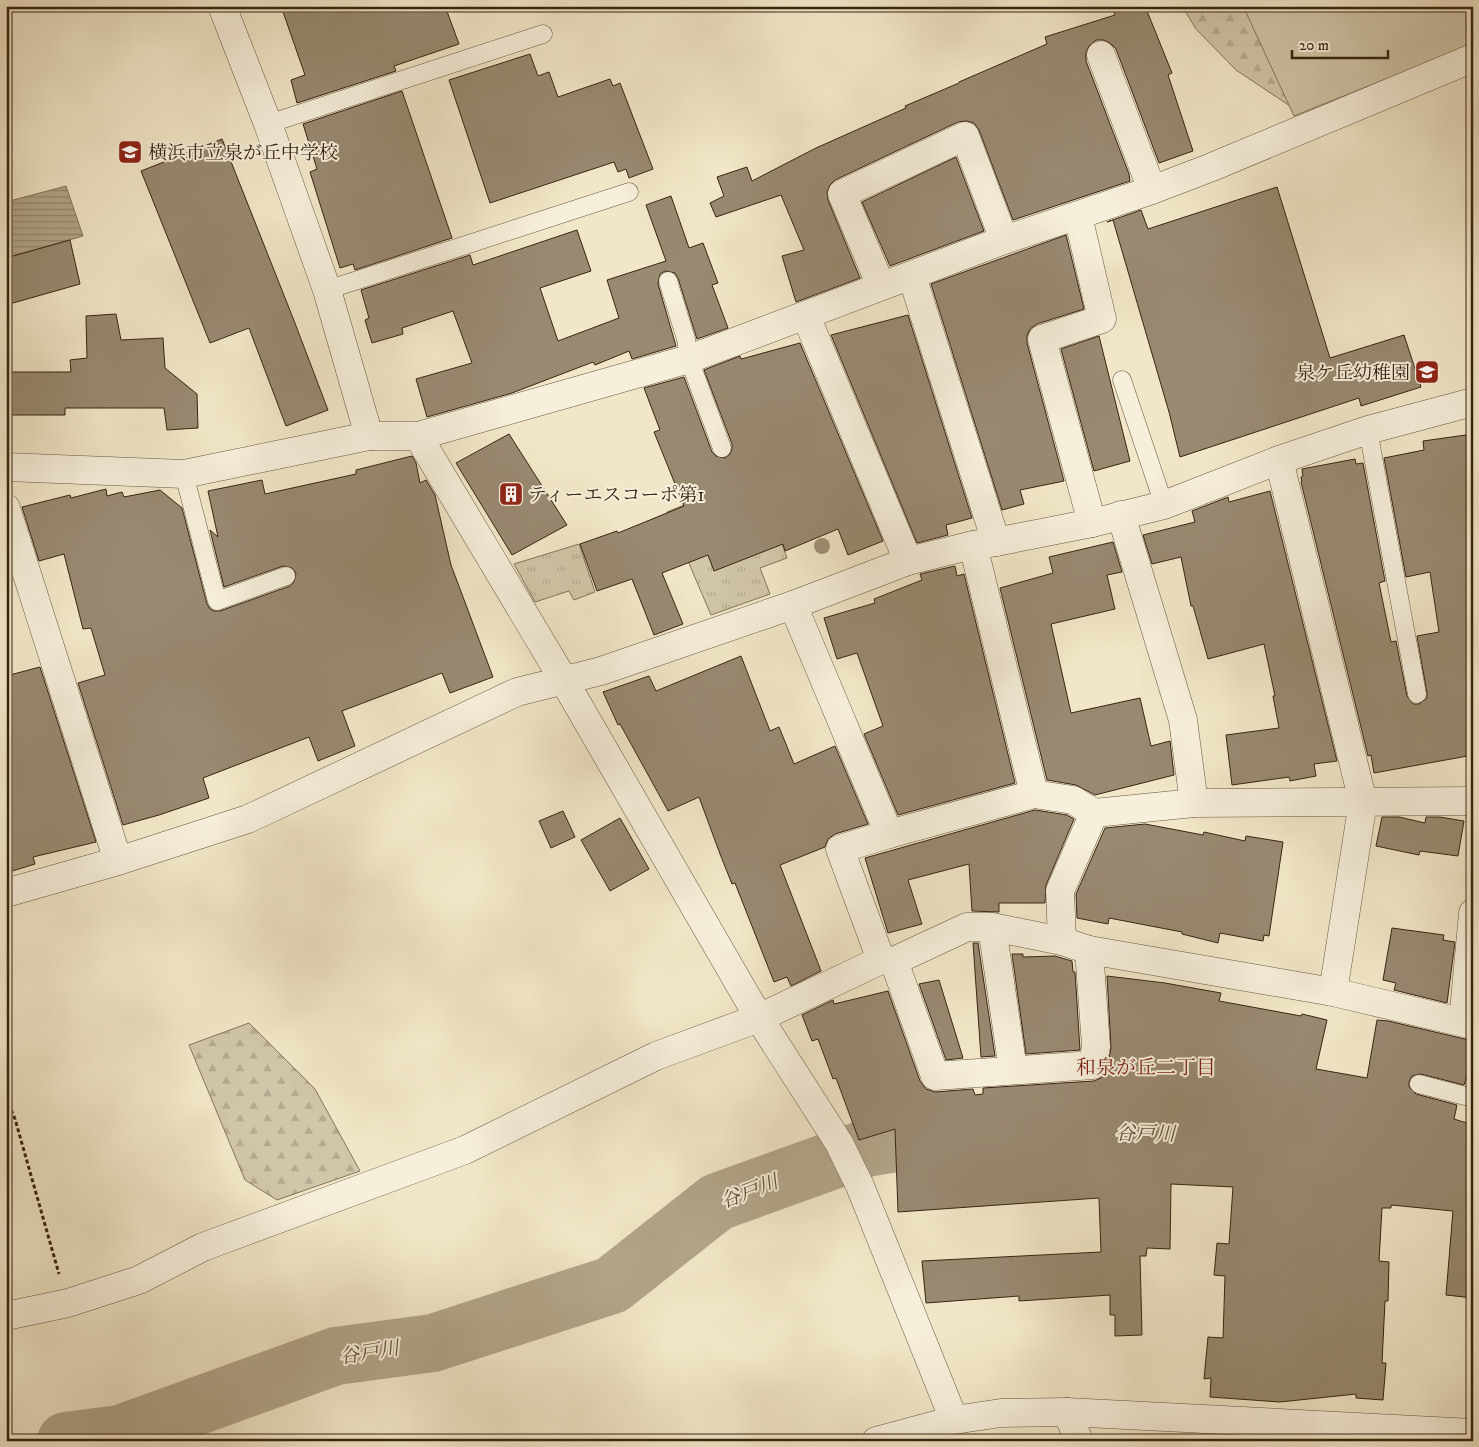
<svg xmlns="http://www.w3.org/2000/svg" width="1479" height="1447" viewBox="0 0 1479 1447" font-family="'IM FELL DW Pica','Noto Serif JP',serif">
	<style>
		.grass { fill: url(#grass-tufts); stroke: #84755e }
		.forest { fill: url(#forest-firs); stroke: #84755e }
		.park { fill: #d1c6a9; stroke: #84755e }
		.water { fill: url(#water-rules); stroke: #81715a }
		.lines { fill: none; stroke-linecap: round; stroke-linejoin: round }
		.river { stroke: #b2a58a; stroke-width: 58 }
		.building { fill: #988971; stroke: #372412 }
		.service-casing { stroke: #665540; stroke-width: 19 }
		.minor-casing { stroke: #665540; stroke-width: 29 }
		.tertiary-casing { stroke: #665540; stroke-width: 29 }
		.path { stroke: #372412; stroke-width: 3; stroke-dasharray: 4 2.5; stroke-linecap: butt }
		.service { stroke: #f6efdb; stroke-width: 18 }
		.minor { stroke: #f6efdb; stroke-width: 28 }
		.tertiary { stroke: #f6efdb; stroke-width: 28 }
		.tree { fill: #a09279 }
		.labels { text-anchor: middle; stroke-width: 4; stroke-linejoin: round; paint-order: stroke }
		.poi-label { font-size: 19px; fill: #372412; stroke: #f6efdb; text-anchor: start }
		.neighbourhood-label { font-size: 20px; fill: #7a1f14; stroke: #f6efdb }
		.water-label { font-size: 20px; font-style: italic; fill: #62513c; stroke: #f6efdb }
	</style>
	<defs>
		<pattern id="grass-tufts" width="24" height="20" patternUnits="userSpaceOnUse" patternTransform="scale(1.25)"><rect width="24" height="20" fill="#d1c6a9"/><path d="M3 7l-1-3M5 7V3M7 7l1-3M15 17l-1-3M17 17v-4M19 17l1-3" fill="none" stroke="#b4aa90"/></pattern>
		<pattern id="forest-firs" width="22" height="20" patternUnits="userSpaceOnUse" patternTransform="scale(1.25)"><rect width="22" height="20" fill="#d1c6a9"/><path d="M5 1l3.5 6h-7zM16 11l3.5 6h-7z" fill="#b4aa90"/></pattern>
		<pattern id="water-rules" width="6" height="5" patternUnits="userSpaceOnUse" patternTransform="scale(1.25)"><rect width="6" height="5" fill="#b2a58a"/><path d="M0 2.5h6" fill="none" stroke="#92866f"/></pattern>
	</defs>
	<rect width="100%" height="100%" fill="#f1e7c8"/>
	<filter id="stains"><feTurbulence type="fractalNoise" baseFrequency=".004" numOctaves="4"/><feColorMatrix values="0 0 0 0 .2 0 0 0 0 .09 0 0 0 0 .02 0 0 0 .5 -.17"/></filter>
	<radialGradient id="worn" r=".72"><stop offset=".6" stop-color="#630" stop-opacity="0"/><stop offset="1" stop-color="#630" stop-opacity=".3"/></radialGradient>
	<g class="grass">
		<polygon points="718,491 694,520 714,570 768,506 787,558 760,568 770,594 711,615 667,512"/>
		<polygon points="579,544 595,592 574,600 569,591 535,602 514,564"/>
	</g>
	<g class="forest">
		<polygon points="1182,6 1335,6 1299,112 1236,70 1196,29"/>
		<polygon points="249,1023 315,1089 360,1171 277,1200 245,1180 189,1045"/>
	</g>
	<polygon class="park" points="1243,6 1473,6 1473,44 1294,116"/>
	<polygon class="water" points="66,186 83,236 6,258 6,202"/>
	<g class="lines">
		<polyline class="river" points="66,1441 120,1434 336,1356 433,1343 612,1285 717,1202 867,1148 934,1137 973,1137"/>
	</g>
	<g class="building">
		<polygon points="281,6 445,6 459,44 394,66 396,71 297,103 291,80 305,75"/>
		<polygon points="1111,6 1145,6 1172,73 1168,75 1193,151 1159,163 1116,49 1110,43 1103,40 1096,40 1089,46 1086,53 1086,61 1129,174 1130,181 1013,220 979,130 974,123 967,121 958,122 835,180 830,185 827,192 828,200 860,278 796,302 782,256 804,250 781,195 716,217 710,203 724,196 717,177 747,167 752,181 816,148 906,108 905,106 959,83 959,82 1047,44 1045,37 1115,15"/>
		<polygon points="530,54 538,76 549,72 558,97 610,79 613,86 620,83 653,169 629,178 626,169 618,172 614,162 490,203 449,80"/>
		<polygon points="402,91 452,238 355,270 353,264 340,268 310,172 317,169 303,124"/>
		<polygon points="222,139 293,318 328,410 286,426 249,328 210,343 141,171"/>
		<polygon points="956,157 984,231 890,266 862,202"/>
		<polygon points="1277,187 1330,358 1404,335 1421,387 1361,406 1359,398 1180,457 1169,412 1113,220 1107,222 1141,210 1148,229"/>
		<polygon points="671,196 689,248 703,243 718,283 712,285 728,328 697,339 678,278 675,273 665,271 660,274 658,284 676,346 632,359 629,351 595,365 593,362 512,393 427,417 416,379 472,363 453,311 402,328 403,334 372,343 365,320 369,318 361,290 470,255 473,265 577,230 591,271 540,288 558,341 619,318 607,280 666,261 646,205"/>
		<polygon points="1066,235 1084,309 1037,324 1030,329 1027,336 1027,343 1064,481 1020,490 1024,504 1002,510 931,284"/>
		<polygon points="70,240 80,284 6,305 6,258"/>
		<polygon points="116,314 121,340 163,338 165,368 197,394 198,428 167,430 164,408 65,408 65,415 6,415 6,372 71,372 70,360 87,358 86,316"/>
		<polygon points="908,315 972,518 946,525 948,535 917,543 831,335"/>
		<polygon points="1099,336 1130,461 1094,471 1061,349"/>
		<polygon points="800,343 883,541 848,555 838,529 785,551 783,544 714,571 708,555 662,573 683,624 654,635 632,579 597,591 580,544 617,531 618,533 684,506 654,432 660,430 644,388 684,377 712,452 716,456 725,458 730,454 732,449 732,444 704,370 740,356 741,359 745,358"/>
		<polygon points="509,434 567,525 512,555 456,463"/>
		<polygon points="1473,434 1473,755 1374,773 1371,755 1368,756 1301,482 1302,482 1301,477 1303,476 1302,469 1355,459 1356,464 1363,463 1385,581 1379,583 1391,642 1396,641 1407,696 1413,704 1419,704 1427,698 1427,693 1417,636 1439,632 1430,572 1406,577 1384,458 1424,450 1423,441"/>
		<polygon points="412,456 416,463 420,483 426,480 435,495 451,565 493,677 450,693 442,673 342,711 355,746 318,761 309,737 203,778 209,798 159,815 123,825 78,683 105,675 91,628 83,629 64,554 39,561 22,507 70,495 71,498 106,489 107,496 122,492 124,497 160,490 182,508 207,604 210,609 214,611 220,611 290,586 294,582 296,573 292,568 283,566 224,587 210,530 218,537 208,491 262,480 265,494 356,474 356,470"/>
		<polygon points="1270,491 1337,761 1314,764 1316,776 1290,781 1289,777 1232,785 1226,735 1279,728 1273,696 1275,696 1264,644 1208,659 1193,606 1191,606 1181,557 1152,564 1143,535 1195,522 1192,511 1228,497 1229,502"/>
		<polygon points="1113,542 1122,572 1107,575 1115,609 1051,624 1071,713 1140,698 1151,746 1170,741 1174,775 1095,795 1076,785 1047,780 1000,588 1053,573 1049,557"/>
		<polygon points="955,566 957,576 964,574 1015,783 898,815 864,734 883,726 857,653 837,659 824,618 875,603 874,599 922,580 920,574"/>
		<polygon points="741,656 770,731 779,727 794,764 835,746 868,824 835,834 828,839 825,847 780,865 821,971 791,986 787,977 774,982 735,883 732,884 720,854 699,797 668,811 620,724 618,725 603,692 649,676 656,691"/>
		<polygon points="40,667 96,842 33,857 35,864 6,873 6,676"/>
		<polygon points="1035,810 1067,815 1074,819 1046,885 1045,903 999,903 999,912 972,911 969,864 908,880 922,924 888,933 865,858"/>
		<polygon points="563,811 575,837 551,848 539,821"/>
		<polygon points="1382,817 1399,817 1425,823 1426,817 1440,817 1464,821 1458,856 1420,851 1419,855 1376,846"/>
		<polygon points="620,818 649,869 610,891 581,840"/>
		<polygon points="1145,824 1203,835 1204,832 1245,841 1246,836 1283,842 1269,936 1264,935 1263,941 1220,933 1218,943 1182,934 1182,932 1109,918 1108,924 1077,918 1076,894 1105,828"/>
		<polygon points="1392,928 1444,935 1443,940 1455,942 1447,1003 1394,990 1396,983 1383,980"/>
		<polygon points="973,943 978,943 995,1056 981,1057"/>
		<polygon points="1012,954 1023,954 1023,957 1055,956 1072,961 1073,972 1075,972 1080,1050 1026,1054"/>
		<polygon points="1107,976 1165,983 1221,993 1219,1001 1301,1016 1302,1014 1327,1020 1316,1069 1367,1078 1377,1020 1388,1021 1473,1041 1473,1058 1464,1085 1421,1074 1412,1076 1409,1082 1409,1087 1416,1094 1457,1105 1454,1119 1473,1125 1473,1298 1446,1295 1453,1211 1391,1205 1391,1208 1382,1208 1379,1261 1389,1262 1388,1301 1385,1301 1382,1363 1386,1363 1383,1400 1356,1398 1356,1394 1280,1402 1210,1397 1211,1378 1204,1379 1208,1337 1223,1338 1225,1276 1214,1275 1217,1243 1229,1244 1233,1187 1171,1184 1170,1249 1147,1248 1146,1256 1140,1256 1142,1335 1115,1336 1115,1315 1110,1315 1110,1295 1019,1301 1019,1296 926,1303 922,1261 1101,1252 1099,1198 898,1212 895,1129 859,1140 836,1078 833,1079 818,1039 812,1041 802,1015 833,1000 834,1004 888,991 920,1081 926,1089 935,1092 973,1089 975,1095 983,1094 983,1088 1094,1081 1101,1078 1106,1074 1111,1048"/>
		<polygon points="939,980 963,1058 946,1060 919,984"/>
	</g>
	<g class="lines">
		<defs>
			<g id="service">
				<polyline points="268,124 543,34"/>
				<polyline points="668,281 686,339 689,359 722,448"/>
				<polyline points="327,290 629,192"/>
				<polyline points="1122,380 1164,505"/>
				<polyline points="1368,430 1417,694"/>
				<polyline points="184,474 217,601 286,576"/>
				<polyline points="1419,1084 1473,1098"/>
			</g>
			<g id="minor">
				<polyline points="222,6 268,124 327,290 369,436"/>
				<polyline points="1101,55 1152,190"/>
				<polyline points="1078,216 1102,319 1042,339 1092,523"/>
				<polyline points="912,276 996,542"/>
				<polyline points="881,286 842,194 965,136 1004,240"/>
				<polyline points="806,316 908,561"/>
				<polyline points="418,436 563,679 759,1018 839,1143 860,1186 954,1420"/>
				<polyline points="1279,460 1363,802 1333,992"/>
				<polyline points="6,467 184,474 369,436 418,436 689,359 1004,240 1152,190 1212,167 1473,58"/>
				<polyline points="6,508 118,861"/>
				<polyline points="1121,515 1183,720 1194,803"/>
				<polyline points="973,545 1034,794"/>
				<polyline points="793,605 889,834 1034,794 1073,800 1094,813 1194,803 1473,801"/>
				<polyline points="6,893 118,861 248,819 517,692 601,671 793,605 908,561 973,545 996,542 1092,523 1164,505 1279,460 1368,430 1473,402"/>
				<polyline points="992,927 1013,1070"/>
				<polyline points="1062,941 1060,891 1094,813"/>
				<polyline points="881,960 840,849 889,834"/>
				<polyline points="894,961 935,1076 1093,1065 1096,1046 1089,950"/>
				<polyline points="1463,1022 1473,913"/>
				<polyline points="6,1316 68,1303 139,1280 203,1247 465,1150 656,1056 759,1018 881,960 894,961 967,927 992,927 1062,941 1089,950 1333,992 1473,1025"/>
				<polyline points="1067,1412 1079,1441"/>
			</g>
			<polyline id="tertiary" points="876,1441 954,1420 1001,1413 1067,1412 1473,1433"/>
		</defs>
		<use href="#service" class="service-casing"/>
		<use href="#minor" class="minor-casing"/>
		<use href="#tertiary" class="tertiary-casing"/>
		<polyline class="path" points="6,1098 15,1119 59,1274"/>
		<use href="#service" class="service"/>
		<use href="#minor" class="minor"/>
		<use href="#tertiary" class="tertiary"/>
	</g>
	<circle class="tree" cx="822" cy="546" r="8"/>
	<defs>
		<symbol id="school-square" viewBox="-11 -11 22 22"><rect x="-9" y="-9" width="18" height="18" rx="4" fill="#8f2418" stroke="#f6efdb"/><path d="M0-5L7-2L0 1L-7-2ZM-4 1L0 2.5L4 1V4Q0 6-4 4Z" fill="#fff"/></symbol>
		<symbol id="building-square" viewBox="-11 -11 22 22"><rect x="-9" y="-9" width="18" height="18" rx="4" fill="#8f2418" stroke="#f6efdb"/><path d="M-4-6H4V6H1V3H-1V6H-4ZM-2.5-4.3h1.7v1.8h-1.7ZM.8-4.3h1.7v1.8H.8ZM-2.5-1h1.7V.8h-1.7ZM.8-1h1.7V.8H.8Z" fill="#fff"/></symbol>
	</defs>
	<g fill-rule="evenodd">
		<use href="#school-square" x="116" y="138" width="28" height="28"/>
		<use href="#school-square" x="1413" y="358" width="28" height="28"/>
		<use href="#building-square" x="497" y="480" width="28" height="28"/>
	</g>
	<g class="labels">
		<g class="poi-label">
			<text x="148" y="159">横浜市立泉が丘中学校</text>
			<text x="1410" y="379" text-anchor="end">泉ケ丘幼稚園</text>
			<text x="528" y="501">ティーエスコーポ第1</text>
		</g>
		<g class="neighbourhood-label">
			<text x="1146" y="1074">和泉が丘二丁目</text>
		</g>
		<g class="water-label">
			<text transform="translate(1145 1133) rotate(1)" y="7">谷戸川</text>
			<text transform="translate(749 1191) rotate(-21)" y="7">谷戸川</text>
			<text transform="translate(369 1352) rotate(-9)" y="7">谷戸川</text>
		</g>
	</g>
	<rect width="1479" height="1447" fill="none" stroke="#f1e7c8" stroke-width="25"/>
	<rect x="8" y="8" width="1464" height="1432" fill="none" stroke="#372412" stroke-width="2.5"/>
	<rect x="12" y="12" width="1454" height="1422" fill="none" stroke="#372412"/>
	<path d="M1292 50v8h96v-8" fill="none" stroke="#372412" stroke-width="2.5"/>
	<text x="1299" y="50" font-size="15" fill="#372412" stroke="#f6efdb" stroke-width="4" paint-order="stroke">20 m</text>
	<rect width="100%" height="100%" filter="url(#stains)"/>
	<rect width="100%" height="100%" fill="url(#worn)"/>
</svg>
